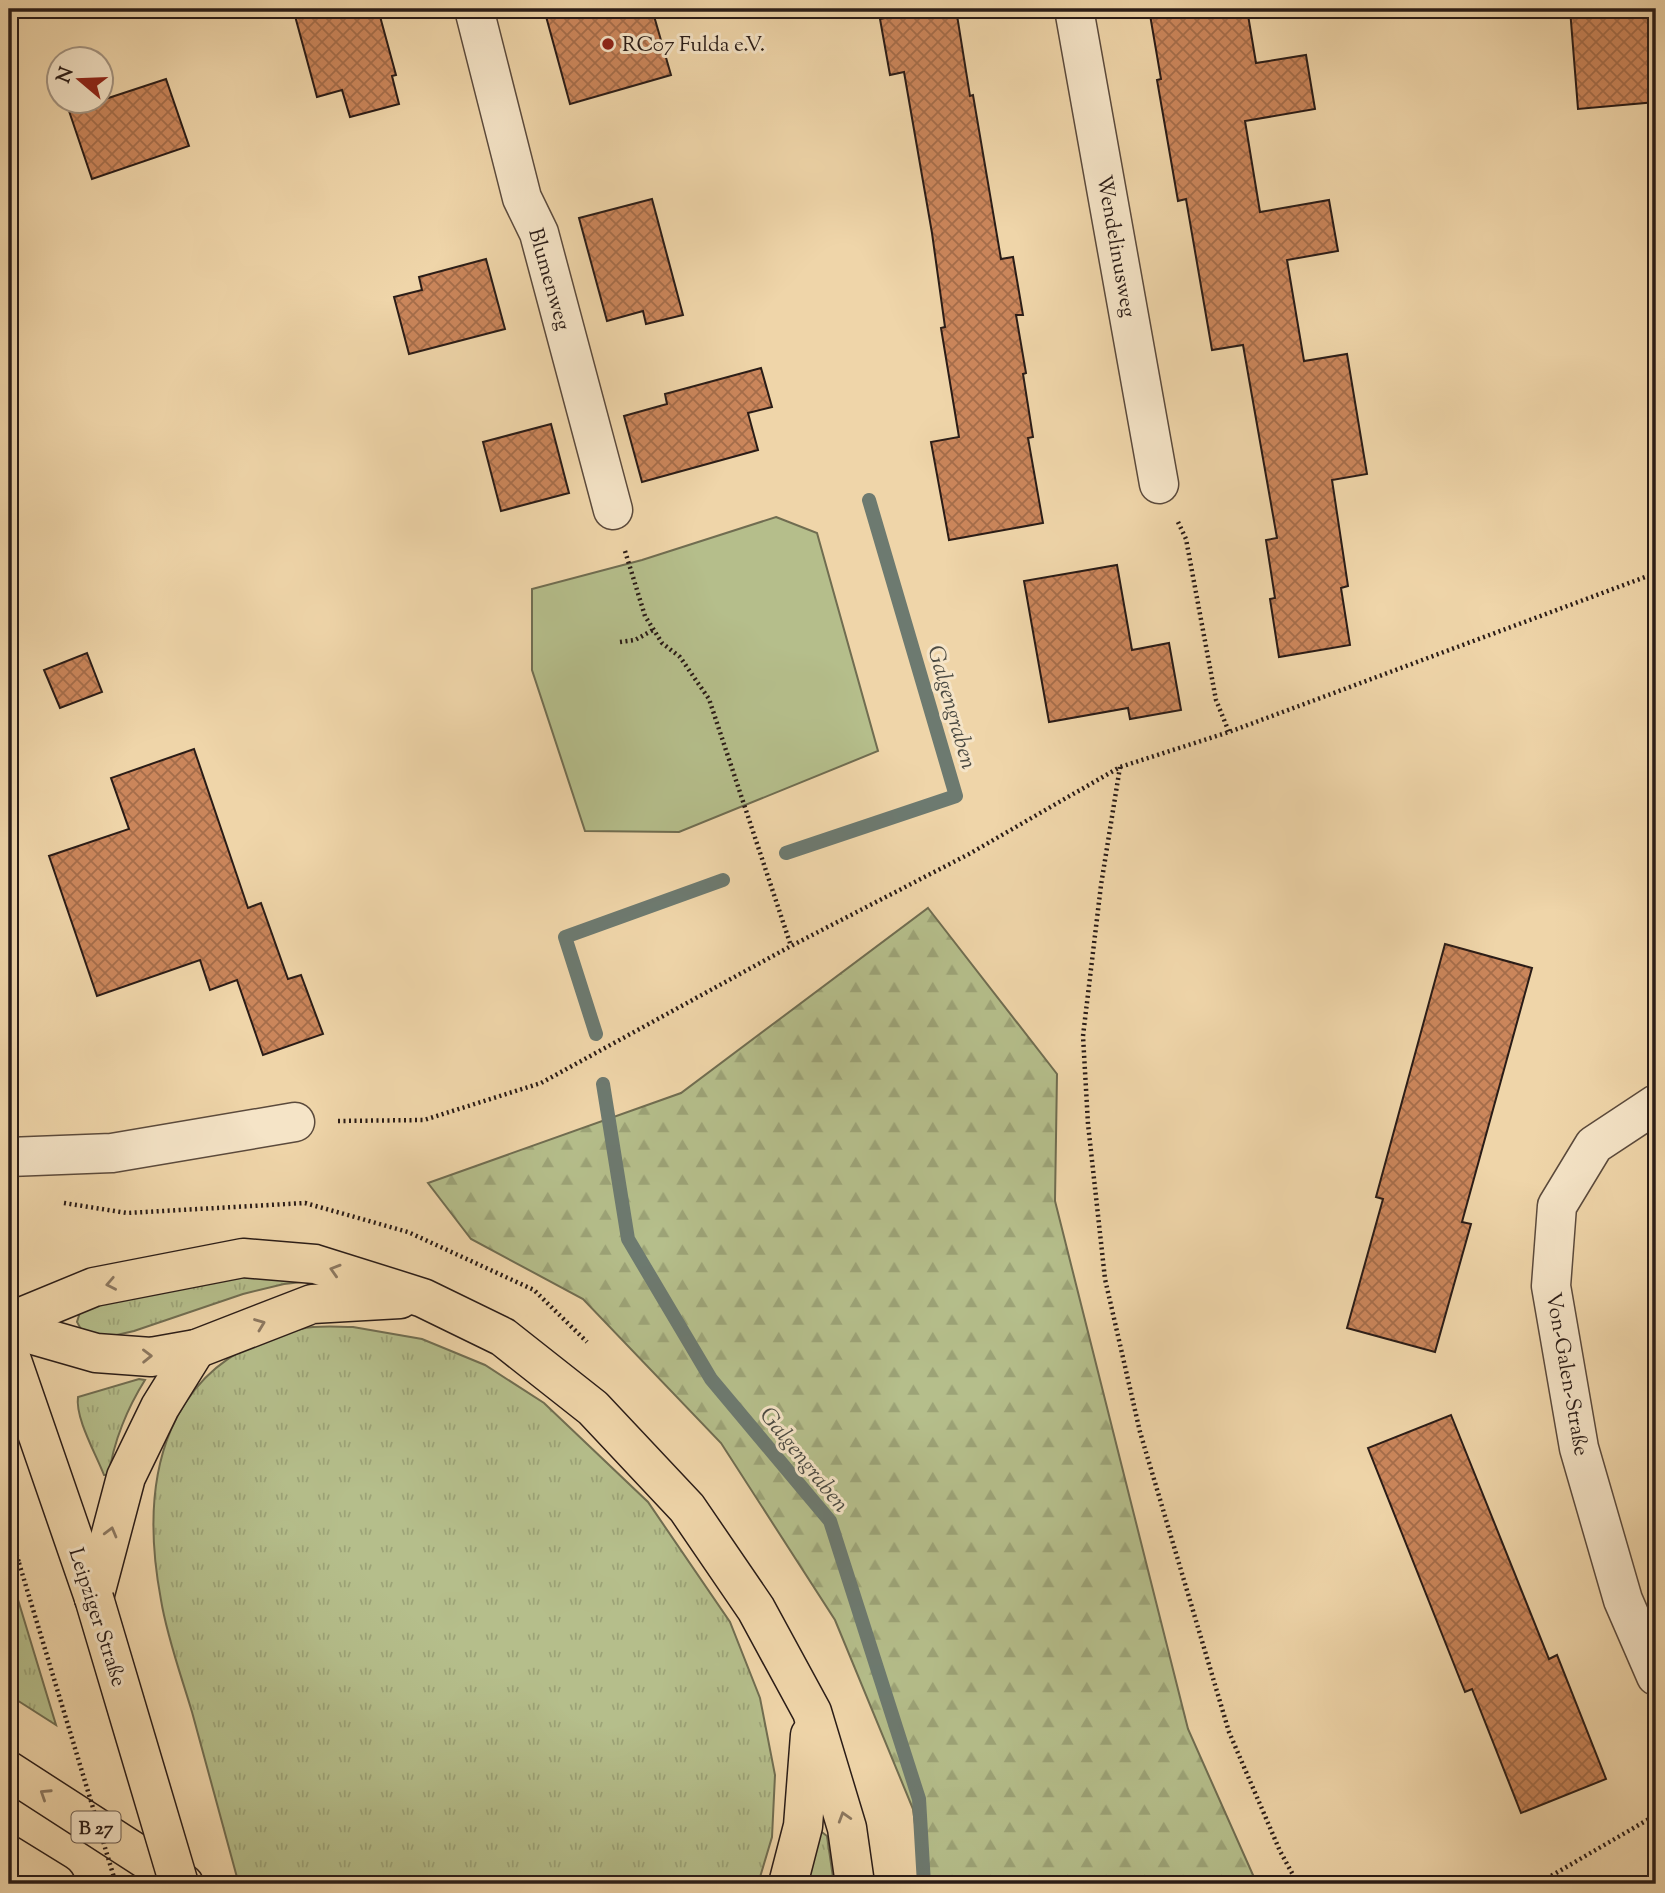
<svg xmlns="http://www.w3.org/2000/svg" width="1665" height="1893" viewBox="0 0 1665 1893" font-family="'Sorts Mill Goudy',serif">
	<style>
		.grass { fill: url(#grass-tufts); stroke: #706d51; stroke-width: 2 }
		.forest { fill: url(#forest-firs); stroke: #706d51; stroke-width: 2 }
		.green { fill: #b5be8b; stroke: #706d51; stroke-width: 2 }
		.lines { fill: none; stroke-linecap: round; stroke-linejoin: round }
		.stream { stroke: #6d7a70; stroke-width: 14 }
		.building { fill: url(#building-cross-hatch); stroke: #2a1c17; stroke-width: 2 }
		.minor-casing { stroke: #5b4a3c; stroke-width: 41 }
		.major-casing { stroke: #2a1c17; stroke-width: 41 }
		.highway-casing { stroke: #2a1c17; stroke-width: 41 }
		.path { stroke: #2a1c17; stroke-width: 4.5; stroke-dasharray: 2 3.5; stroke-linecap: butt }
		.minor { stroke: #f5e4c7; stroke-width: 38 }
		.major { stroke: #efd5a9; stroke-width: 38 }
		.highway { stroke: #efd5a9; stroke-width: 38 }
		.major-bridge-casing { stroke: #2a1c17; stroke-width: 41; stroke-linecap: butt }
		.path-bridge { stroke: #2a1c17; stroke-width: 4.5; stroke-dasharray: 2 3.5; stroke-linecap: butt }
		.major-bridge { stroke: #efd5a9; stroke-width: 38 }
		.oneway { stroke: #8c7860 }
		.poi-dot { fill: #8f2418; stroke: #f5e4c7; stroke-width: 2.5 }
		.labels { text-anchor: middle; stroke-width: 6; stroke-linejoin: round; paint-order: stroke }
		.shield { fill: #f5e4c7; stroke: #67584c; stroke-width: 2 }
		.shield-label { font-size: 19px; font-weight: bold; fill: #2a1c17 }
		.poi-label { font-size: 21px; fill: #2a1c17; stroke: #f5e4c7; text-anchor: start }
		.street-label { font-size: 21px; fill: #2a1c17; stroke: #f5e4c7 }
		.water-label { font-size: 23px; font-style: italic; fill: #4c4b43; stroke: #f5e4c7 }
	</style>
	<defs>
		<pattern id="grass-tufts" width="24" height="20" patternUnits="userSpaceOnUse" patternTransform="scale(1.75)"><rect width="24" height="20" fill="#b5be8b"/><path d="M3 7l-1-3M5 7V3M7 7l1-3M15 17l-1-3M17 17v-4M19 17l1-3" fill="none" stroke="#9ca377"/></pattern>
		<pattern id="forest-firs" width="22" height="20" patternUnits="userSpaceOnUse" patternTransform="scale(1.75)"><rect width="22" height="20" fill="#b5be8b"/><path d="M5 1l3.5 6h-7zM16 11l3.5 6h-7z" fill="#9ca377"/></pattern>
		<pattern id="building-cross-hatch" width="8" height="8" patternUnits="userSpaceOnUse" patternTransform="scale(1.75)"><rect width="8" height="8" fill="#cb865b"/><path d="M0 0l8 8M0 8l8-8" fill="none" stroke="#a56d4a"/></pattern>
	</defs>
	<rect width="100%" height="100%" fill="#efd5a9"/>
	<filter id="stains"><feTurbulence type="fractalNoise" baseFrequency=".00286" numOctaves="4"/><feColorMatrix values="0 0 0 0 .2 0 0 0 0 .09 0 0 0 0 .02 0 0 0 .5 -.17"/></filter>
	<radialGradient id="worn" r=".72"><stop offset=".6" stop-color="#630" stop-opacity="0"/><stop offset="1" stop-color="#630" stop-opacity=".3"/></radialGradient>
	<g class="grass">
		<polygon points="269,1274 320,1280 284,1284 243,1294 134,1331 108,1337 82,1331 77,1322 80,1312 103,1296"/>
		<path d="M353,1327L422,1339L485,1365L544,1403L648,1502L730,1622L760,1698L775,1775L772,1837L758,1884H244L238,1881C223,1824 207,1768 192,1712C181,1675 167,1637 161,1600C138,1478 164,1358 301,1329C317,1325 336,1327 353,1327Z"/>
		<path d="M139,1379L145,1380C128,1407 113,1442 109,1475H104C96,1454 75,1418 78,1397Z"/>
		<polygon points="9,1570 56,1725 9,1695"/>
		<polygon points="819,1830 827,1836 834,1884 799,1884"/>
	</g>
	<polygon class="forest" points="928,908 1057,1074 1055,1201 1188,1729 1257,1884 923,1884 913,1809 835,1620 721,1443 583,1299 471,1239 428,1183 681,1093"/>
	<polygon class="green" points="776,517 817,533 878,751 679,832 585,831 532,670 532,589 642,560"/>
	<g class="lines">
		<g class="stream">
			<polyline points="786,853 956,796 869,500"/>
			<polyline points="596,1034 565,937 723,880"/>
			<polyline points="603,1084 628,1239 711,1379 830,1521 919,1799 924,1884"/>
		</g>
	</g>
	<g class="building">
		<polygon points="322,9 378,9 396,75 392,76 399,104 350,117 342,90 317,97 295,16"/>
		<polygon points="544,9 652,9 671,75 570,104"/>
		<polygon points="883,9 956,9 970,96 973,95 1001,259 1013,257 1023,315 1016,315 1026,373 1023,374 1033,437 1028,438 1043,523 949,540 931,442 959,437 941,328 945,327 932,233 904,72 890,75 880,19 885,18"/>
		<polygon points="1149,9 1247,9 1256,63 1306,55 1315,109 1245,121 1260,212 1329,200 1338,251 1287,260 1304,361 1347,354 1367,474 1332,480 1348,586 1341,588 1350,645 1279,657 1270,599 1275,598 1266,540 1277,538 1243,345 1212,350 1186,199 1178,201 1157,80 1161,79"/>
		<polygon points="1570,9 1656,9 1656,102 1578,109"/>
		<polygon points="166,79 189,146 92,179 69,111"/>
		<polygon points="652,199 683,315 646,324 643,311 607,321 579,218"/>
		<polygon points="486,259 505,329 409,354 394,297 422,290 419,277"/>
		<polygon points="761,368 772,407 748,413 758,450 642,482 624,416 667,404 665,394"/>
		<polygon points="551,424 569,493 501,511 483,442"/>
		<polygon points="1117,565 1132,650 1169,643 1181,710 1130,719 1128,708 1049,722 1024,581"/>
		<polygon points="87,653 102,692 60,708 44,670"/>
		<polygon points="194,749 248,908 261,903 288,979 301,975 323,1034 263,1055 237,980 210,990 200,960 97,996 49,856 129,829 111,778"/>
		<polygon points="1445,944 1532,968 1462,1222 1471,1224 1435,1352 1347,1328 1383,1199 1376,1197"/>
		<polygon points="1451,1415 1549,1659 1557,1655 1606,1779 1521,1813 1472,1689 1465,1692 1368,1448"/>
	</g>
	<g class="lines">
		<defs>
			<g id="minor">
				<polyline points="474,9 522,198 539,233 613,510"/>
				<polyline points="1074,9 1159,484"/>
				<polyline points="1656,1104 1594,1145 1557,1206 1551,1286 1579,1448 1623,1600 1656,1676"/>
				<polyline points="9,1157 112,1153 295,1122"/>
			</g>
			<polyline id="major" points="9,1352 94,1598"/>
			<g id="highway">
				<polyline points="9,1322 94,1287 243,1258 315,1264 423,1298 503,1337 593,1408 687,1508 756,1609 812,1712 847,1828 855,1884"/>
				<polyline points="9,1328 96,1353 151,1357 196,1349 312,1304 400,1299"/>
				<polyline points="94,1598 126,1477 160,1407 196,1349"/>
				<polyline points="9,1771 184,1884"/>
				<polyline points="9,1855 56,1884"/>
				<polyline points="788,1884 803,1826 810,1735"/>
			</g>
		</defs>
		<use href="#minor" class="minor-casing"/>
		<use href="#major" class="major-casing"/>
		<use href="#highway" class="highway-casing"/>
		<g class="path">
			<polyline points="1178,522 1186,539 1216,700 1229,732"/>
			<polyline points="625,551 645,616 662,643 680,657 709,699 791,946"/>
			<polyline points="620,642 635,640 653,630"/>
			<polyline points="1120,767 1101,885 1083,1036 1088,1124 1105,1279 1140,1432 1229,1732 1280,1851 1298,1884"/>
			<polyline points="338,1121 424,1120 541,1083 791,946 969,854 1120,767 1229,732 1656,573"/>
			<polyline points="64,1203 127,1213 305,1203 408,1232 534,1290 587,1342"/>
			<polyline points="9,1528 19,1563"/>
			<polyline points="1537,1884 1656,1815"/>
		</g>
		<use href="#minor" class="minor"/>
		<use href="#major" class="major"/>
		<use href="#highway" class="highway"/>
		<defs>
			<polyline id="major-bridge" points="94,1598 179,1884"/>
		</defs>
		<use href="#major-bridge" class="major-bridge-casing"/>
		<polyline class="path-bridge" points="19,1563 116,1884"/>
		<use href="#major-bridge" class="major-bridge"/>
	</g>
	<defs><path id="oneway-chevron" d="M-2-3.5L2.5 0L-2 3.5" fill="none" stroke-width="1.6" stroke-linecap="round" stroke-linejoin="round" transform="scale(1.75)"/></defs>
	<g class="oneway">
		<use href="#oneway-chevron" transform="translate(335 1270) rotate(-163)"/>
		<use href="#oneway-chevron" transform="translate(111 1284) rotate(169)"/>
		<use href="#oneway-chevron" transform="translate(260 1324) rotate(-21)"/>
		<use href="#oneway-chevron" transform="translate(147 1356) rotate(-1)"/>
		<use href="#oneway-chevron" transform="translate(111 1532) rotate(-75)"/>
		<use href="#oneway-chevron" transform="translate(45 1794) rotate(-147)"/>
		<use href="#oneway-chevron" transform="translate(844 1817) rotate(-107)"/>
	</g>
	<circle class="poi-dot" cx="608" cy="44" r="7"/>
	<g class="labels">
		<rect class="shield" x="71.5" y="1811.5" width="49" height="31" rx="5"/>
		<g class="shield-label">
			<text x="96" y="1834">B 27</text>
		</g>
		<g class="poi-label">
			<text x="622" y="51">RC07 Fulda e.V.</text>
		</g>
		<g class="street-label">
			<text transform="translate(1117 246) rotate(80)" y="7">Wendelinusweg</text>
			<text transform="translate(550 279) rotate(74)" y="7">Blumenweg</text>
			<text transform="translate(1568 1374) rotate(80)" y="7">Von-Galen-Straße</text>
			<text transform="translate(98 1617) rotate(72)" y="7">Leipziger Straße</text>
		</g>
		<g class="water-label">
			<text transform="translate(953 707) rotate(74)" y="8">Galgengraben</text>
			<text transform="translate(805 1459) rotate(51)" y="8">Galgengraben</text>
		</g>
	</g>
	<rect width="1665" height="1893" fill="none" stroke="#efd5a9" stroke-width="35"/>
	<rect x="10" y="10" width="1644" height="1872" fill="none" stroke="#2a1c17" stroke-width="3.5"/>
	<rect x="18" y="18" width="1630" height="1858" fill="none" stroke="#2a1c17" stroke-width="2"/>
	<g transform="translate(80 80) rotate(289)"><circle r="33" fill="#f5e4c7" stroke="#a49481" stroke-width="2"/>
	<path d="M0-5L12 26L0 18L-12 26Z" fill="#8f2418"/>
	<text y="-10" font-size="19" font-weight="bold" text-anchor="middle" fill="#2a1c17">N</text>
	</g>
	<rect width="100%" height="100%" filter="url(#stains)"/>
	<rect width="100%" height="100%" fill="url(#worn)"/>
</svg>
